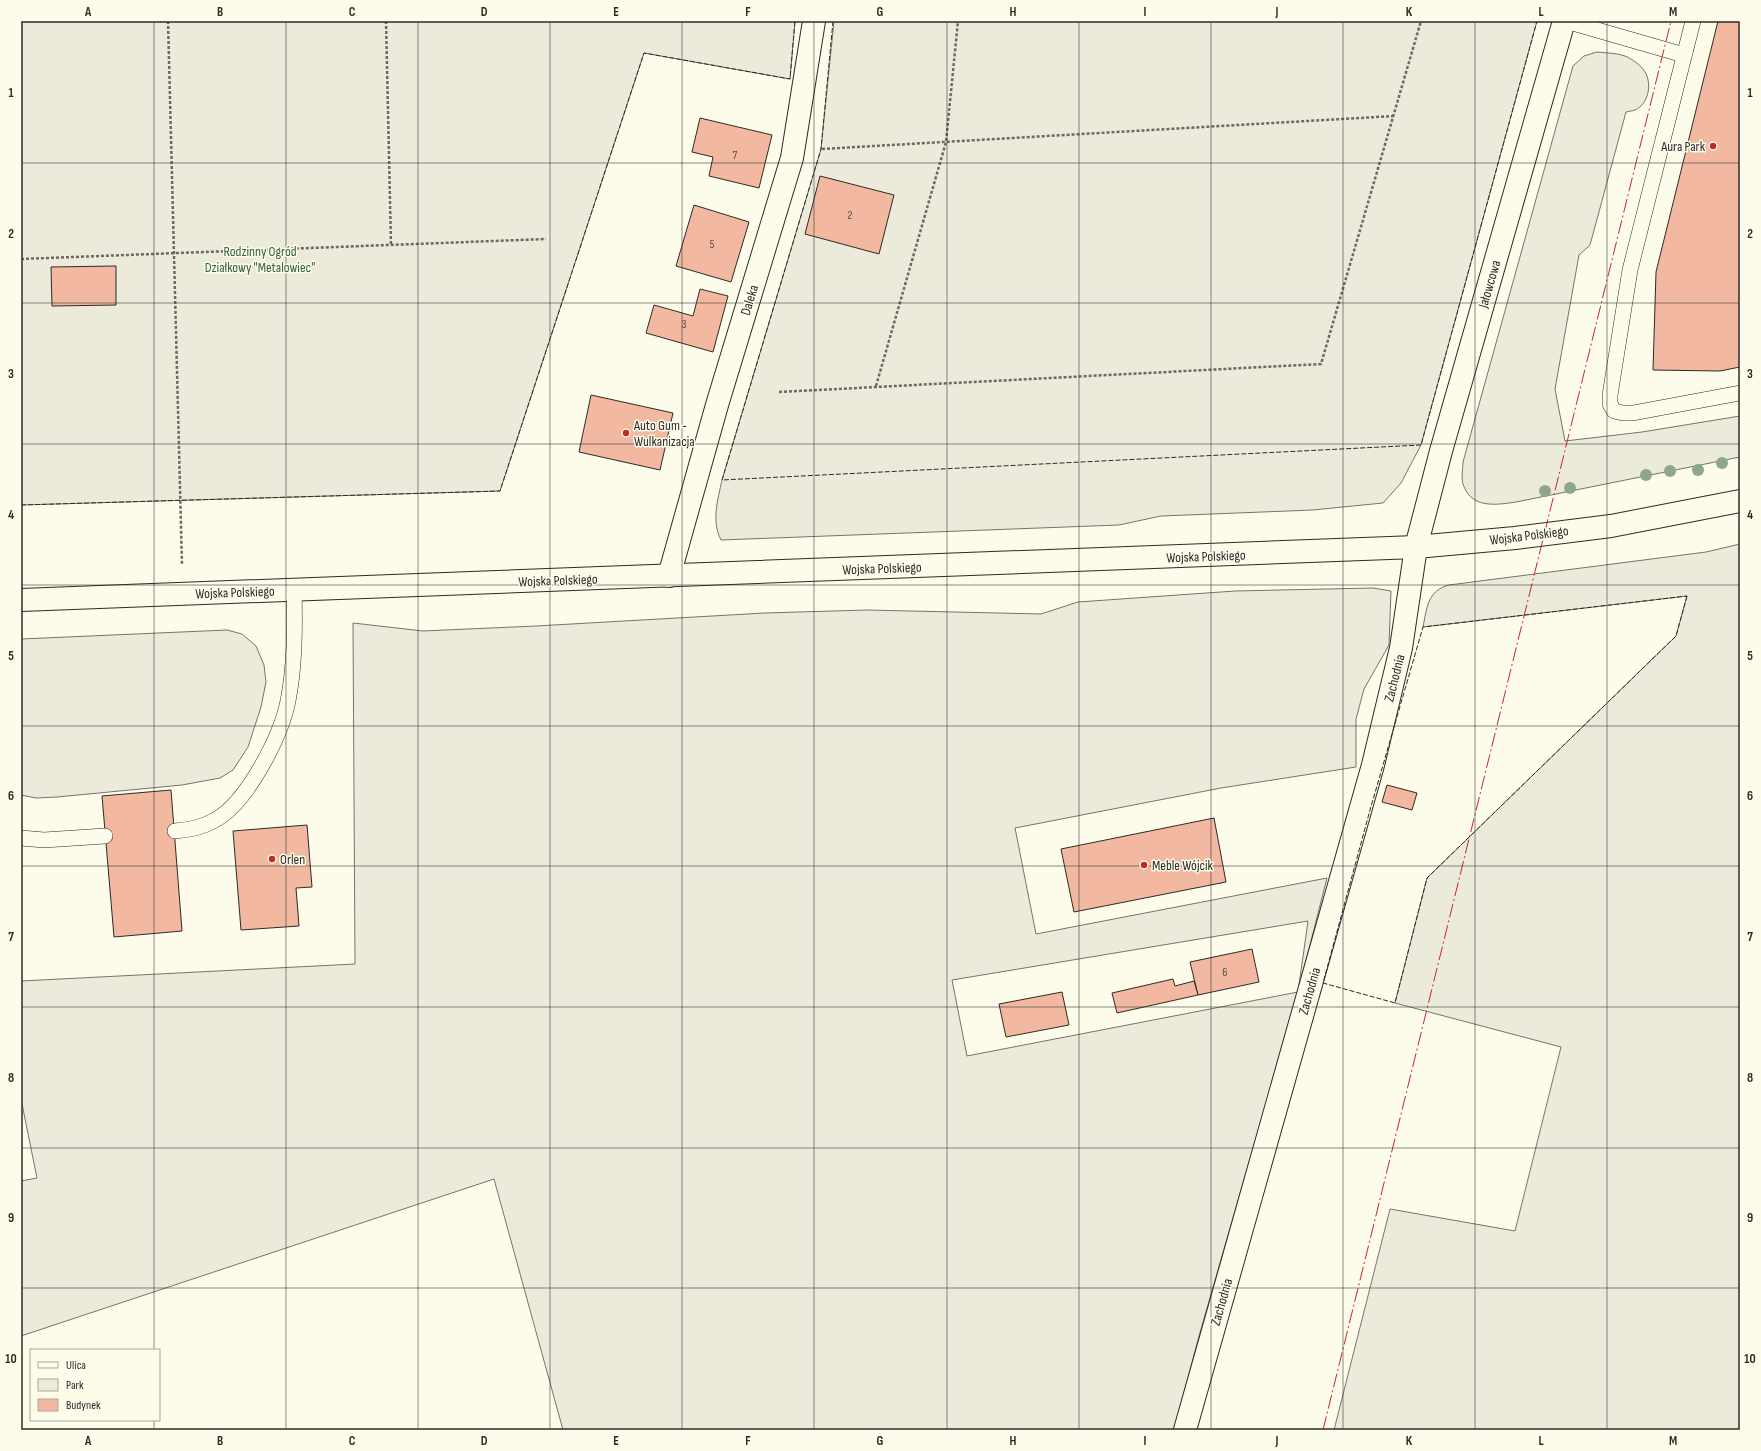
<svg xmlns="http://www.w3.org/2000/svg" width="1761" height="1451" viewBox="0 0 1761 1451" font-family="'Sofia Sans Condensed',sans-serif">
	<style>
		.green { fill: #ecebdb; stroke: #74746e; fill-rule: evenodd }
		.building { fill: #f2b8a0; stroke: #2b2b2b }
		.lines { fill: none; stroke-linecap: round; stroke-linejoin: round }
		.service-casing { stroke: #2b2b2b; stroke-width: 16 }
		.minor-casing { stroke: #2b2b2b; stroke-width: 24 }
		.secondary-casing { stroke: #2b2b2b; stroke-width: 24 }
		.path { stroke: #6a6964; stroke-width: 2.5; stroke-dasharray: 3 2; stroke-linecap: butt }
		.service { stroke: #fdfbea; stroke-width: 15 }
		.minor { stroke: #fdfbea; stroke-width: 22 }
		.secondary { stroke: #fdfbea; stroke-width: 22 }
		.fence { stroke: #2b2b2b; stroke-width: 1; stroke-dasharray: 5 2; stroke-linecap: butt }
		.power { stroke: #c62828; stroke-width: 1; stroke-dasharray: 14 3 2 3; stroke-linecap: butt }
		.tree { fill: #8ea78a }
		.grid { fill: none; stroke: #2b2b2b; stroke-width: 1; stroke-opacity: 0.55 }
		.poi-dot { fill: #c62828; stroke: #fdfbea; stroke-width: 1.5 }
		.labels { text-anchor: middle; stroke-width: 3; stroke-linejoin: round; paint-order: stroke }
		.number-label { font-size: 12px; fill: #5d4e48 }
		.poi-label { font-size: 14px; fill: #2b2b2b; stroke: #fdfbea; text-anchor: start }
		.park-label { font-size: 14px; fill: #34623c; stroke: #fdfbea }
		.street-label { font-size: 14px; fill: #2b2b2b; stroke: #fdfbea }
		.neatline { fill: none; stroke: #2b2b2b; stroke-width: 1.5 }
		.grid-label { font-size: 13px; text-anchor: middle; font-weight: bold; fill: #2b2b2b }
	</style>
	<rect width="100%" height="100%" fill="#fdfbea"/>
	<g class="green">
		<polygon points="21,21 795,21 790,79 644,53 500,491 21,505"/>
		<path d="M834,21H1537L1421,445L1401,483L1383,503L1313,510L1161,516L1119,525L721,540C711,521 718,499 722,480L821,149Z"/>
		<path d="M1597,52C1606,53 1617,53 1625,56C1632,59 1641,65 1645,72C1652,83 1649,104 1635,110C1633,111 1629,111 1626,112L1590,245L1579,255L1555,389L1565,441L1642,432L1740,416V457L1516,502C1496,505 1471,509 1463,484C1461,478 1463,469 1463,462L1573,66L1584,56Z"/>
		<path d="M1740,544V1430H1334L1390,1209L1515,1231L1561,1047L1395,1003L1427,878L1676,636L1687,596L1423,627C1427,608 1427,591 1449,585L1706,552Z"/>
		<path d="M1373,588L1391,591L1389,645L1364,689L1356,719V767L1221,788L1015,828L1036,934L1327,878L1298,992L1199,1336L1174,1430H563L494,1179L21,1336V1181L37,1178L21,1099V981L355,964L353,623L423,631L536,626L765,613L867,610L1041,614L1078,602L1235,591ZM1308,921L1298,992L967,1056L952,980Z"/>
		<polygon points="227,630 242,634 256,646 264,665 266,682 261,707 248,747 233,770 220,778 182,785 57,797 36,798 21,795 21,639"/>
	</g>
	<g class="building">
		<polygon points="1718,21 1740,21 1740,367 1720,371 1653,370 1656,272"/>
		<polygon points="700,118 772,135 759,188 709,176 713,157 692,152"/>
		<polygon points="820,176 894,195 879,254 805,234"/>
		<polygon points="694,205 749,222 731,282 676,266"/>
		<polygon points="116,266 116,305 52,306 51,267"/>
		<polygon points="700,289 728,296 713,352 646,333 654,305 693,316"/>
		<polygon points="591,395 673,413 660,470 579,452"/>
		<polygon points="1387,785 1417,793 1412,810 1382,802"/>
		<polygon points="171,790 182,931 114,937 102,796"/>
		<polygon points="1214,818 1226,882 1074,912 1061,849"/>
		<polygon points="307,825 312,887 296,888 299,926 241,930 233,831"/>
		<polygon points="1252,949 1259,982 1198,995 1190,962"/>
		<polygon points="1173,979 1175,986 1194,981 1198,995 1117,1013 1112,993"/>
		<polygon points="1062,992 1069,1025 1006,1037 999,1004"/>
	</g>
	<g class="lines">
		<defs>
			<g id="service">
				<polyline points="1566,21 1684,55"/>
				<polyline points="1693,21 1630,270 1610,395 1610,404 1614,411 1623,413 1633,413 1740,393"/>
				<path d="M175,831C189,830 202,828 215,820C247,803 281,736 288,701C295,665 295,627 294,589"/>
				<polyline points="21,838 44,840 105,836"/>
			</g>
			<g id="minor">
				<polyline points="669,576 717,405 792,158 814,21"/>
				<polyline points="1185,1430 1373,765 1401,648 1416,547 1441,451 1564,21"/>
			</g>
			<polyline id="secondary" points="21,600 1416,547 1515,538 1611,526 1740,501"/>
		</defs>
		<use href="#service" class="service-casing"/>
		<use href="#minor" class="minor-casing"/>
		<use href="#secondary" class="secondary-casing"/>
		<g class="path">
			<polyline points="168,21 182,565"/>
			<polyline points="386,21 391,245"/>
			<polyline points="822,149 1394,116"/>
			<polyline points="21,259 546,239"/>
			<polyline points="876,386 946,142 958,21"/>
			<polyline points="779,392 1321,364 1421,21"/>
		</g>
		<use href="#service" class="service"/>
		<use href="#minor" class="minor"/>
		<use href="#secondary" class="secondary"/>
		<g class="fence">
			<polyline points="833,21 821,149 722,480 1421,445 1537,21"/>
			<polyline points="21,505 500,491 644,53 790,79 795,21"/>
			<polygon points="1687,596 1676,636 1427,878 1395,1003 1323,983 1370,810 1423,627"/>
		</g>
		<polyline class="power" points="1323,1430 1671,21"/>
	</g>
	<g class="tree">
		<circle cx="1722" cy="463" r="6"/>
		<circle cx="1698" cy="470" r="6"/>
		<circle cx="1670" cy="471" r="6"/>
		<circle cx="1646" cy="475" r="6"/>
		<circle cx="1570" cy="488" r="6"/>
		<circle cx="1545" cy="491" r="6"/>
	</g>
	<path class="grid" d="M154,21V1350M286,21V1430M418,21V1430M550,21V1430M682,21V1430M814,21V1430M947,21V1430M1079,21V1430M1211,21V1430M1343,21V1430M1475,21V1430M1607,21V1430M21,163H1740M21,303H1740M21,444H1740M21,585H1740M21,726H1740M21,866H1740M21,1007H1740M21,1148H1740M21,1288H1740M154,1420V1430"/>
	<g class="poi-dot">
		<circle cx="1713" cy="146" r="4"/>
		<circle cx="626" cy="433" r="4"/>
		<circle cx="272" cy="859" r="4"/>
		<circle cx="1144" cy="865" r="4"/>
	</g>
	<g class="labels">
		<g class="number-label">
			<text x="735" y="159">7</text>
			<text x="850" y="219">2</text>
			<text x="712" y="248">5</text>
			<text x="684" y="328">3</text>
			<text x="1225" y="976">6</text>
		</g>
		<g class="poi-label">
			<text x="1705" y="151" text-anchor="end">Aura Park</text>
			<text x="634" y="430">Auto Gum -<tspan x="634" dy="16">Wulkanizacja</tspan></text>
			<text x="280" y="864">Orlen</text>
			<text x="1152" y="870">Meble Wójcik</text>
		</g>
		<g class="park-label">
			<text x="260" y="256">Rodzinny Ogród<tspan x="260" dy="16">Działkowy "Metalowiec"</tspan></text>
		</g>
		<g class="street-label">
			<text transform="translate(1489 284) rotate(-74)" y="5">Jałowcowa</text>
			<text transform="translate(749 300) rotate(-73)" y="5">Daleka</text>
			<text transform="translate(1529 535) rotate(-7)" y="5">Wojska Polskiego</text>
			<text transform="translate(1206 556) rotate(-2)" y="5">Wojska Polskiego</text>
			<text transform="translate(882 568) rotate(-2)" y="5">Wojska Polskiego</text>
			<text transform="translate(558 580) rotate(-2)" y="5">Wojska Polskiego</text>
			<text transform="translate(235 592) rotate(-2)" y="5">Wojska Polskiego</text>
			<text transform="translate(1394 678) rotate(-76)" y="5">Zachodnia</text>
			<text transform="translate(1309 991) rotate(-74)" y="5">Zachodnia</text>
			<text transform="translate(1221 1302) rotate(-74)" y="5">Zachodnia</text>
		</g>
	</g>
	<rect width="1761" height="1451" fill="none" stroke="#fdfbea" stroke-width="44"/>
	<rect x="30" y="1349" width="130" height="72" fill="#fdfbea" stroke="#a9a89e"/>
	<rect x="38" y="1362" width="20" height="6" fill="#fdfbea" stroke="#a9a89e"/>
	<text x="66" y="1369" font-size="12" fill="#2b2b2b">Ulica</text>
	<rect x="38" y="1379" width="20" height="12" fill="#ecebdb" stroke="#a9a89e"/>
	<text x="66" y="1389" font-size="12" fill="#2b2b2b">Park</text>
	<rect x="38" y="1399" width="20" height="12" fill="#f2b8a0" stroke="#a9a89e"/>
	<text x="66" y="1409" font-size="12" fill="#2b2b2b">Budynek</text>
	<rect x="22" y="22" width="1717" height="1407" class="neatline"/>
	<g class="grid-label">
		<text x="88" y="16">A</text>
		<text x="220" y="16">B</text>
		<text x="352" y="16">C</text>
		<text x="484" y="16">D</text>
		<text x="616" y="16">E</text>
		<text x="748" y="16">F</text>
		<text x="880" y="16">G</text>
		<text x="1013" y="16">H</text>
		<text x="1145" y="16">I</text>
		<text x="1277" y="16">J</text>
		<text x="1409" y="16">K</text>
		<text x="1541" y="16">L</text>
		<text x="1673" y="16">M</text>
		<text x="11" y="97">1</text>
		<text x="1750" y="97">1</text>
		<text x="11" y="238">2</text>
		<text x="1750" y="238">2</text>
		<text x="11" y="378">3</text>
		<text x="1750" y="378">3</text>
		<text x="11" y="519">4</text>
		<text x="1750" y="519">4</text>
		<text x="11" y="660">5</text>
		<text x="1750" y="660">5</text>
		<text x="11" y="800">6</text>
		<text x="1750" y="800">6</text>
		<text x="11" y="941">7</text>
		<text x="1750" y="941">7</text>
		<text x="11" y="1082">8</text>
		<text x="1750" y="1082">8</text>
		<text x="11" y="1222">9</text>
		<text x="1750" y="1222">9</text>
		<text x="11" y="1363">10</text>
		<text x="1750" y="1363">10</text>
		<text x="88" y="1445">A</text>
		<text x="220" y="1445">B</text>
		<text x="352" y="1445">C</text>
		<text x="484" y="1445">D</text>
		<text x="616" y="1445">E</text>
		<text x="748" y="1445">F</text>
		<text x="880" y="1445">G</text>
		<text x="1013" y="1445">H</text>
		<text x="1145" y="1445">I</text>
		<text x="1277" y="1445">J</text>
		<text x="1409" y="1445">K</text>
		<text x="1541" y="1445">L</text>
		<text x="1673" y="1445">M</text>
	</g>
</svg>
